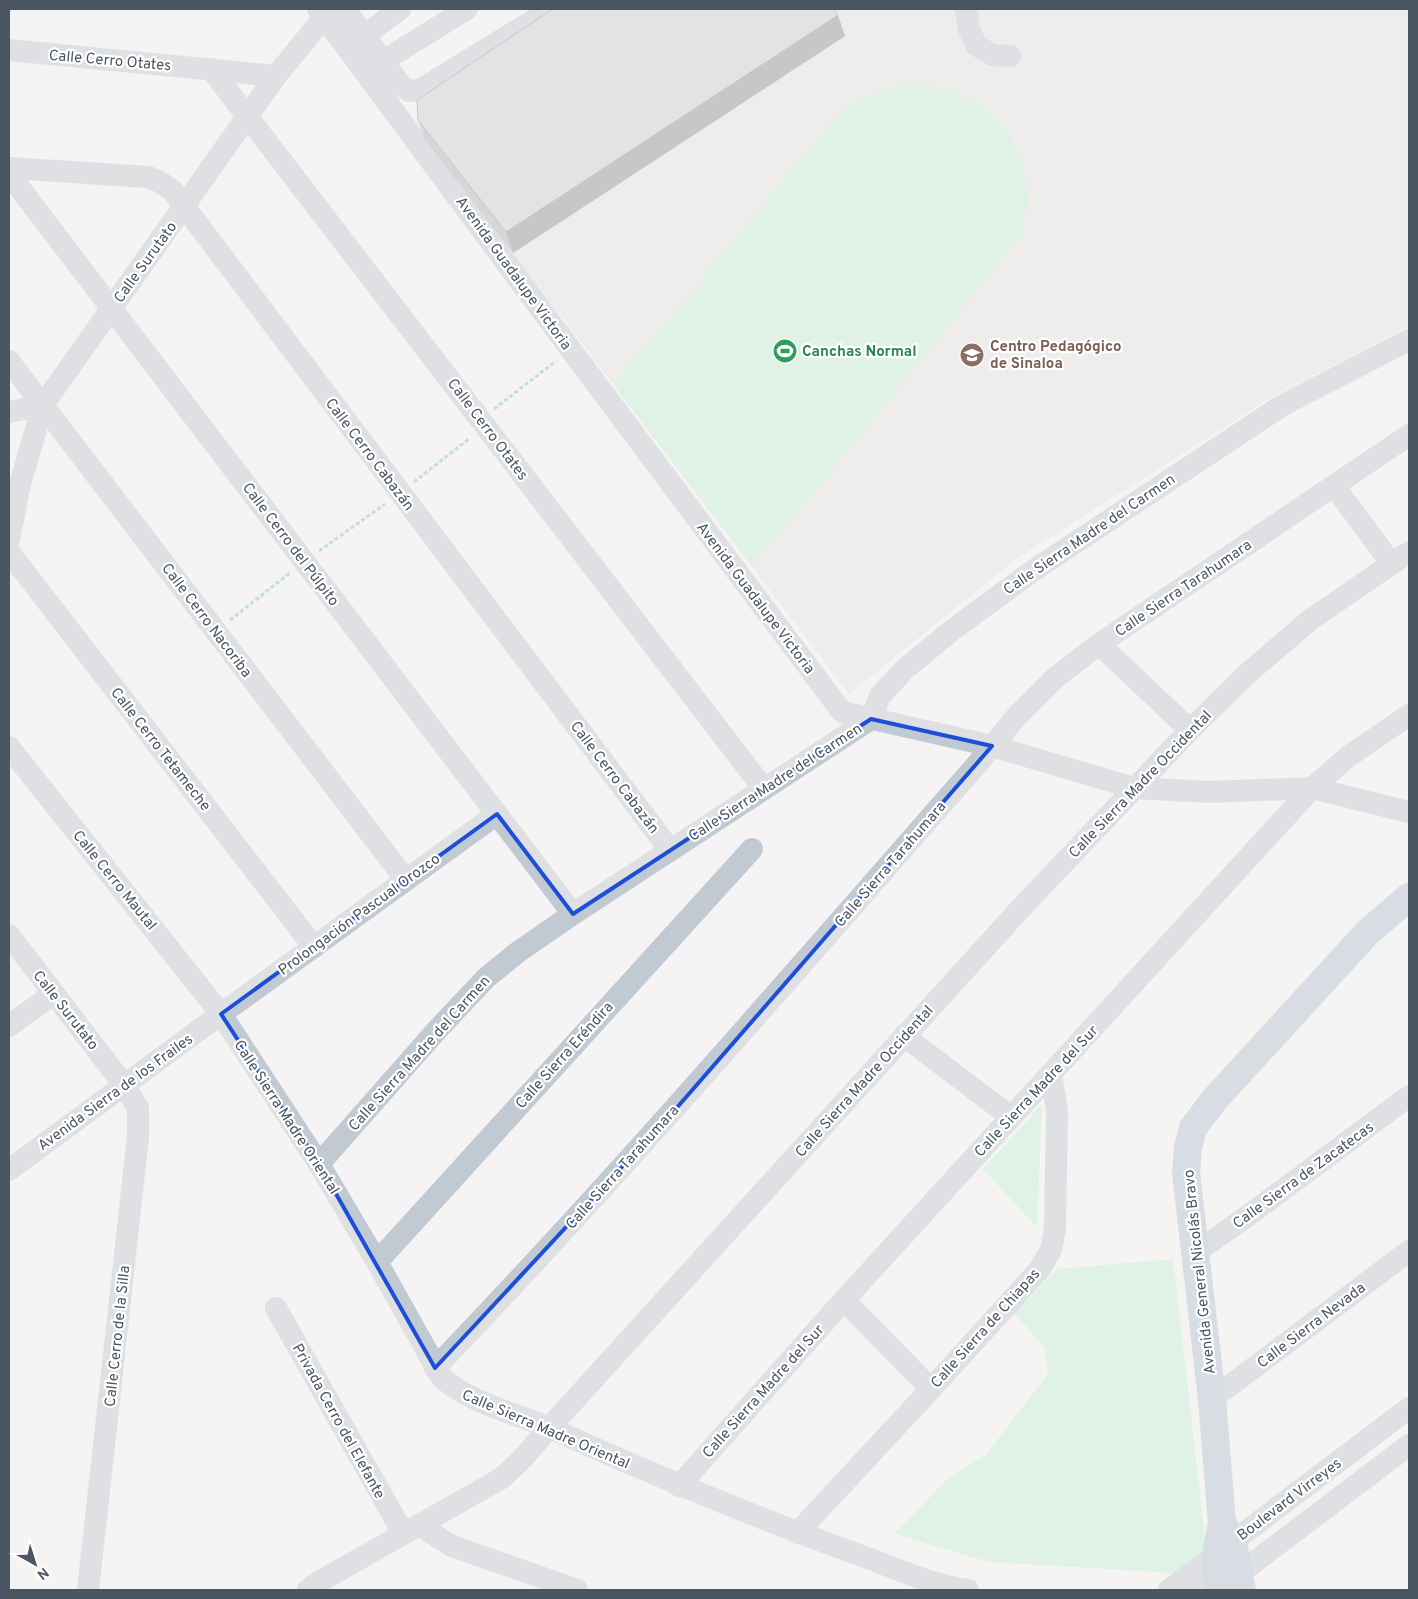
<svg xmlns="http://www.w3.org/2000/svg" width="1418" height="1599" viewBox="0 0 1418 1599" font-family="Overpass,sans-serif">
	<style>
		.education { fill: #e6e4e5 }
		.green { fill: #c3f1d5 }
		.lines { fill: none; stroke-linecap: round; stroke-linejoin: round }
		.path { stroke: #7ad0a6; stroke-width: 3; stroke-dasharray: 4 2.5; stroke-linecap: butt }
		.minor { stroke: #c1cad2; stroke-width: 22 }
		.major { stroke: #b3c2d1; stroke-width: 28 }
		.wall { fill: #b0b2b7 }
		.shaded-wall { fill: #909195 }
		.building { fill: #cdcfd5; stroke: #909195 }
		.marked { fill: none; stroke: #1d4ed8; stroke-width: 4; stroke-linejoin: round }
		.labels { text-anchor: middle; stroke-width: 4.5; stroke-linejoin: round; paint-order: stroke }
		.street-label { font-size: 15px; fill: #4a5661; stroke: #fff }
		.education-label { font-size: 15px; font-weight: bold; fill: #785e54; stroke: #fff; text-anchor: start }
		.leisure-label { font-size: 15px; font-weight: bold; fill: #27864d; stroke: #fff; text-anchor: start }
	</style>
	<rect width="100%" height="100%" fill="#f5f3f3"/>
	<polygon class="education" points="828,9 1409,9 1409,326 1270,398 1016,559 849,694 513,253 845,36"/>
	<g class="green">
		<polygon points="916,84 950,89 981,105 1007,131 1023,163 1028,200 1021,235 838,463 752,566 613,384 671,317 845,106 881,90"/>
		<polygon points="1042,1104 1037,1227 983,1169"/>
		<polygon points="1173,1259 1206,1547 1174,1573 989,1562 895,1534 947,1479 986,1455 1048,1374 1044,1347 1014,1313 1058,1269"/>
	</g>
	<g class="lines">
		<g class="path">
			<polyline points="494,409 556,361"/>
			<polyline points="414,482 470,438"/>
			<polyline points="319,551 385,504"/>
			<polyline points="230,620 290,573"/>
		</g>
		<g class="minor">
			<polyline points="318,9 571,350 842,712 992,746 1134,788 1210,792 1312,788 1409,812"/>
			<polyline points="345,9 400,84 409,91 420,90 552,9"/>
			<polyline points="966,9 969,29 976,45 992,55 1010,56"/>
			<polyline points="364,36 400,9"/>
			<polyline points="9,50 276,76"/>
			<polyline points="383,61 467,9"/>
			<polyline points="211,69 764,789"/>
			<polyline points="9,168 148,177 160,182 172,190 670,850"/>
			<polyline points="9,174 573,914"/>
			<polyline points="9,361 406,880"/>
			<polyline points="9,412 43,405"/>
			<polyline points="1334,486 1392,564"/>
			<polyline points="9,540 19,488 43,405 276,76 331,9"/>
			<polyline points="9,552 314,947"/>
			<polyline points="1099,644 1190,730"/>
			<path d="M9,747L221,1014L319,1164L377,1262L442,1378C476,1406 513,1412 552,1429C652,1474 753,1517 857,1554C893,1567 930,1585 968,1590"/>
			<polyline points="9,935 124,1085 138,1108 138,1137 88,1590"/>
			<polyline points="9,1026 53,994"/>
			<polyline points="904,1036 1011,1117"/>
			<polyline points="319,1164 437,1030 486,978 518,952 573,914 871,719 880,696 905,669 951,631 1034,570 1283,405 1409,340"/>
			<polyline points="9,1170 221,1014 497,814"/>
			<polyline points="1196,1252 1245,1218 1409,1096"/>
			<polyline points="377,1262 752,849"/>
			<polyline points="844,1300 931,1389"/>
			<polyline points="276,1308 403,1533"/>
			<path d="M435,1368C623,1172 800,966 979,762L1017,716L1055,678L1099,644L1409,435"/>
			<polyline points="1212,1399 1409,1251"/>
			<polyline points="679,1486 844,1300 1312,788 1349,756 1409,715"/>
			<polyline points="419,1525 452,1546 577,1590"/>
			<polyline points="797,1533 931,1389 1039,1270 1051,1250 1055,1228 1057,1111 1051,1075"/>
			<polyline points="1228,1582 1409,1445"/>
			<polyline points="308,1590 317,1583 502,1478 523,1458 549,1428 1021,908 1190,730 1247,674 1310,620 1409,552"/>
			<polyline points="1169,1590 1409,1408"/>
			<polyline points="1189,1590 1217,1590"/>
		</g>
		<g class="major">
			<polyline points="1222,1523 1233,1542 1242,1590"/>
			<polyline points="1217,1590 1216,1555 1222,1523 1212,1399 1186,1173 1188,1147 1193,1128 1215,1099 1368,932 1409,897"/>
		</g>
	</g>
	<polygon class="wall" points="845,36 513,253 425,140 418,120"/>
	<polygon class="shaded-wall" points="838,15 845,36 513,253 506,232"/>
	<polygon class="building" points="553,9 834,9 838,15 506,232 418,120 417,100"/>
	<path d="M0 0H1418V1599H0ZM871,719L992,746L674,1111L435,1368L319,1164L221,1014L497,814L573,914Z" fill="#f5f3f3" fill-opacity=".55" fill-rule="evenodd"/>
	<path class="marked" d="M871,719L992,746L674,1111L435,1368L319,1164L221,1014L497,814L573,914Z"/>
	<defs>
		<symbol id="stadium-disc" viewBox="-11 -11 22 22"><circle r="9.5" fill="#2e9e5b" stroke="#fff"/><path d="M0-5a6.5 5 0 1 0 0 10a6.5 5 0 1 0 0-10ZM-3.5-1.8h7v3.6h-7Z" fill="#fff"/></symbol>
		<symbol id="university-disc" viewBox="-11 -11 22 22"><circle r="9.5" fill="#8d6e63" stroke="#fff"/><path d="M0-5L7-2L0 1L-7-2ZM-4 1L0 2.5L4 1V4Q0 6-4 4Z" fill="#fff"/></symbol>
	</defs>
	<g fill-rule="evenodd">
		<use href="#stadium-disc" x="771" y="337" width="28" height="28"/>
		<use href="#university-disc" x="958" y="341" width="28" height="28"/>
	</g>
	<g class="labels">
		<g class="street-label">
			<text transform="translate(110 60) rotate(5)" y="5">Calle Cerro Otates</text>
			<text transform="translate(145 262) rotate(-54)" y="5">Calle Surutato</text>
			<text transform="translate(514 273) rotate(54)" y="5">Avenida Guadalupe Victoria</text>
			<text transform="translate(488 429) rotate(53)" y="5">Calle Cerro Otates</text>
			<text transform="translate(370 454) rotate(53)" y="5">Calle Cerro Cabazán</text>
			<text transform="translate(1089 534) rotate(-34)" y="5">Calle Sierra Madre del Carmen</text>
			<text transform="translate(291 544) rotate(53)" y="5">Calle Cerro del Púlpito</text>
			<text transform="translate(1183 588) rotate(-34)" y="5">Calle Sierra Tarahumara</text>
			<text transform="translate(756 598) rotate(53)" y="5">Avenida Guadalupe Victoria</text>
			<text transform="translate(207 620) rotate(53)" y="5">Calle Cerro Nacoriba</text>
			<text transform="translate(161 749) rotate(52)" y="5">Calle Cerro Tetameche</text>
			<text transform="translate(615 777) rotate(53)" y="5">Calle Cerro Cabazán</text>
			<text transform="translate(775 782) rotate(-33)" y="5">Calle Sierra Madre del Carmen</text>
			<text transform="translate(1140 784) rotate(-46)" y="5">Calle Sierra Madre Occidental</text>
			<text transform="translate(890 864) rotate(-49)" y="5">Calle Sierra Tarahumara</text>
			<text transform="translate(115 880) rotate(51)" y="5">Calle Cerro Mautal</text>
			<text transform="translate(359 914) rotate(-36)" y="5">Prolongación Pascual Orozco</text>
			<text transform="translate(66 1010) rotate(52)" y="5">Calle Surutato</text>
			<text transform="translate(419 1053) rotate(-48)" y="5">Calle Sierra Madre del Carmen</text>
			<text transform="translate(564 1055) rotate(-48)" y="5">Calle Sierra Eréndira</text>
			<text transform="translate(864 1081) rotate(-48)" y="5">Calle Sierra Madre Occidental</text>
			<text transform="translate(1036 1091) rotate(-47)" y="5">Calle Sierra Madre del Sur</text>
			<text transform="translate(115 1092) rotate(-36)" y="5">Avenida Sierra de los Frailes</text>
			<text transform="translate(287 1117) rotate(57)" y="5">Calle Sierra Madre Oriental</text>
			<text transform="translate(622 1167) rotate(-48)" y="5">Calle Sierra Tarahumara</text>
			<text transform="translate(1303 1175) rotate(-36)" y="5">Calle Sierra de Zacatecas</text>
			<text transform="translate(1199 1272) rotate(-96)" y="5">Avenida General Nicolás Bravo</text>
			<text transform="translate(1311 1325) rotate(-37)" y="5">Calle Sierra Nevada</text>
			<text transform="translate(985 1328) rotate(-48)" y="5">Calle Sierra de Chiapas</text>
			<text transform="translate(117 1336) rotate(-84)" y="5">Calle Cerro de la Silla</text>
			<text transform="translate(763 1391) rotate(-48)" y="5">Calle Sierra Madre del Sur</text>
			<text transform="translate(339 1421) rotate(61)" y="5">Privada Cerro del Elefante</text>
			<text transform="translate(546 1429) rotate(23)" y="5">Calle Sierra Madre Oriental</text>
			<text transform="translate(1289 1499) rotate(-37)" y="5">Boulevard Virreyes</text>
		</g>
		<g class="education-label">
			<text x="990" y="351">Centro Pedagógico<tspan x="990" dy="17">de Sinaloa</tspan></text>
		</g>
		<g class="leisure-label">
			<text x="802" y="356">Canchas Normal</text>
		</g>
	</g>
	<rect width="1418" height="1599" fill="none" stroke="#4a5661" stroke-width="20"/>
	<g transform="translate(35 1564) rotate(141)" stroke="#ffffff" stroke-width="4" paint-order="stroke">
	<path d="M0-4L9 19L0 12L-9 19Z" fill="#4a5661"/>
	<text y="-8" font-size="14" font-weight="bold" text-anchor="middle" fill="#4a5661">N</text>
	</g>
</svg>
